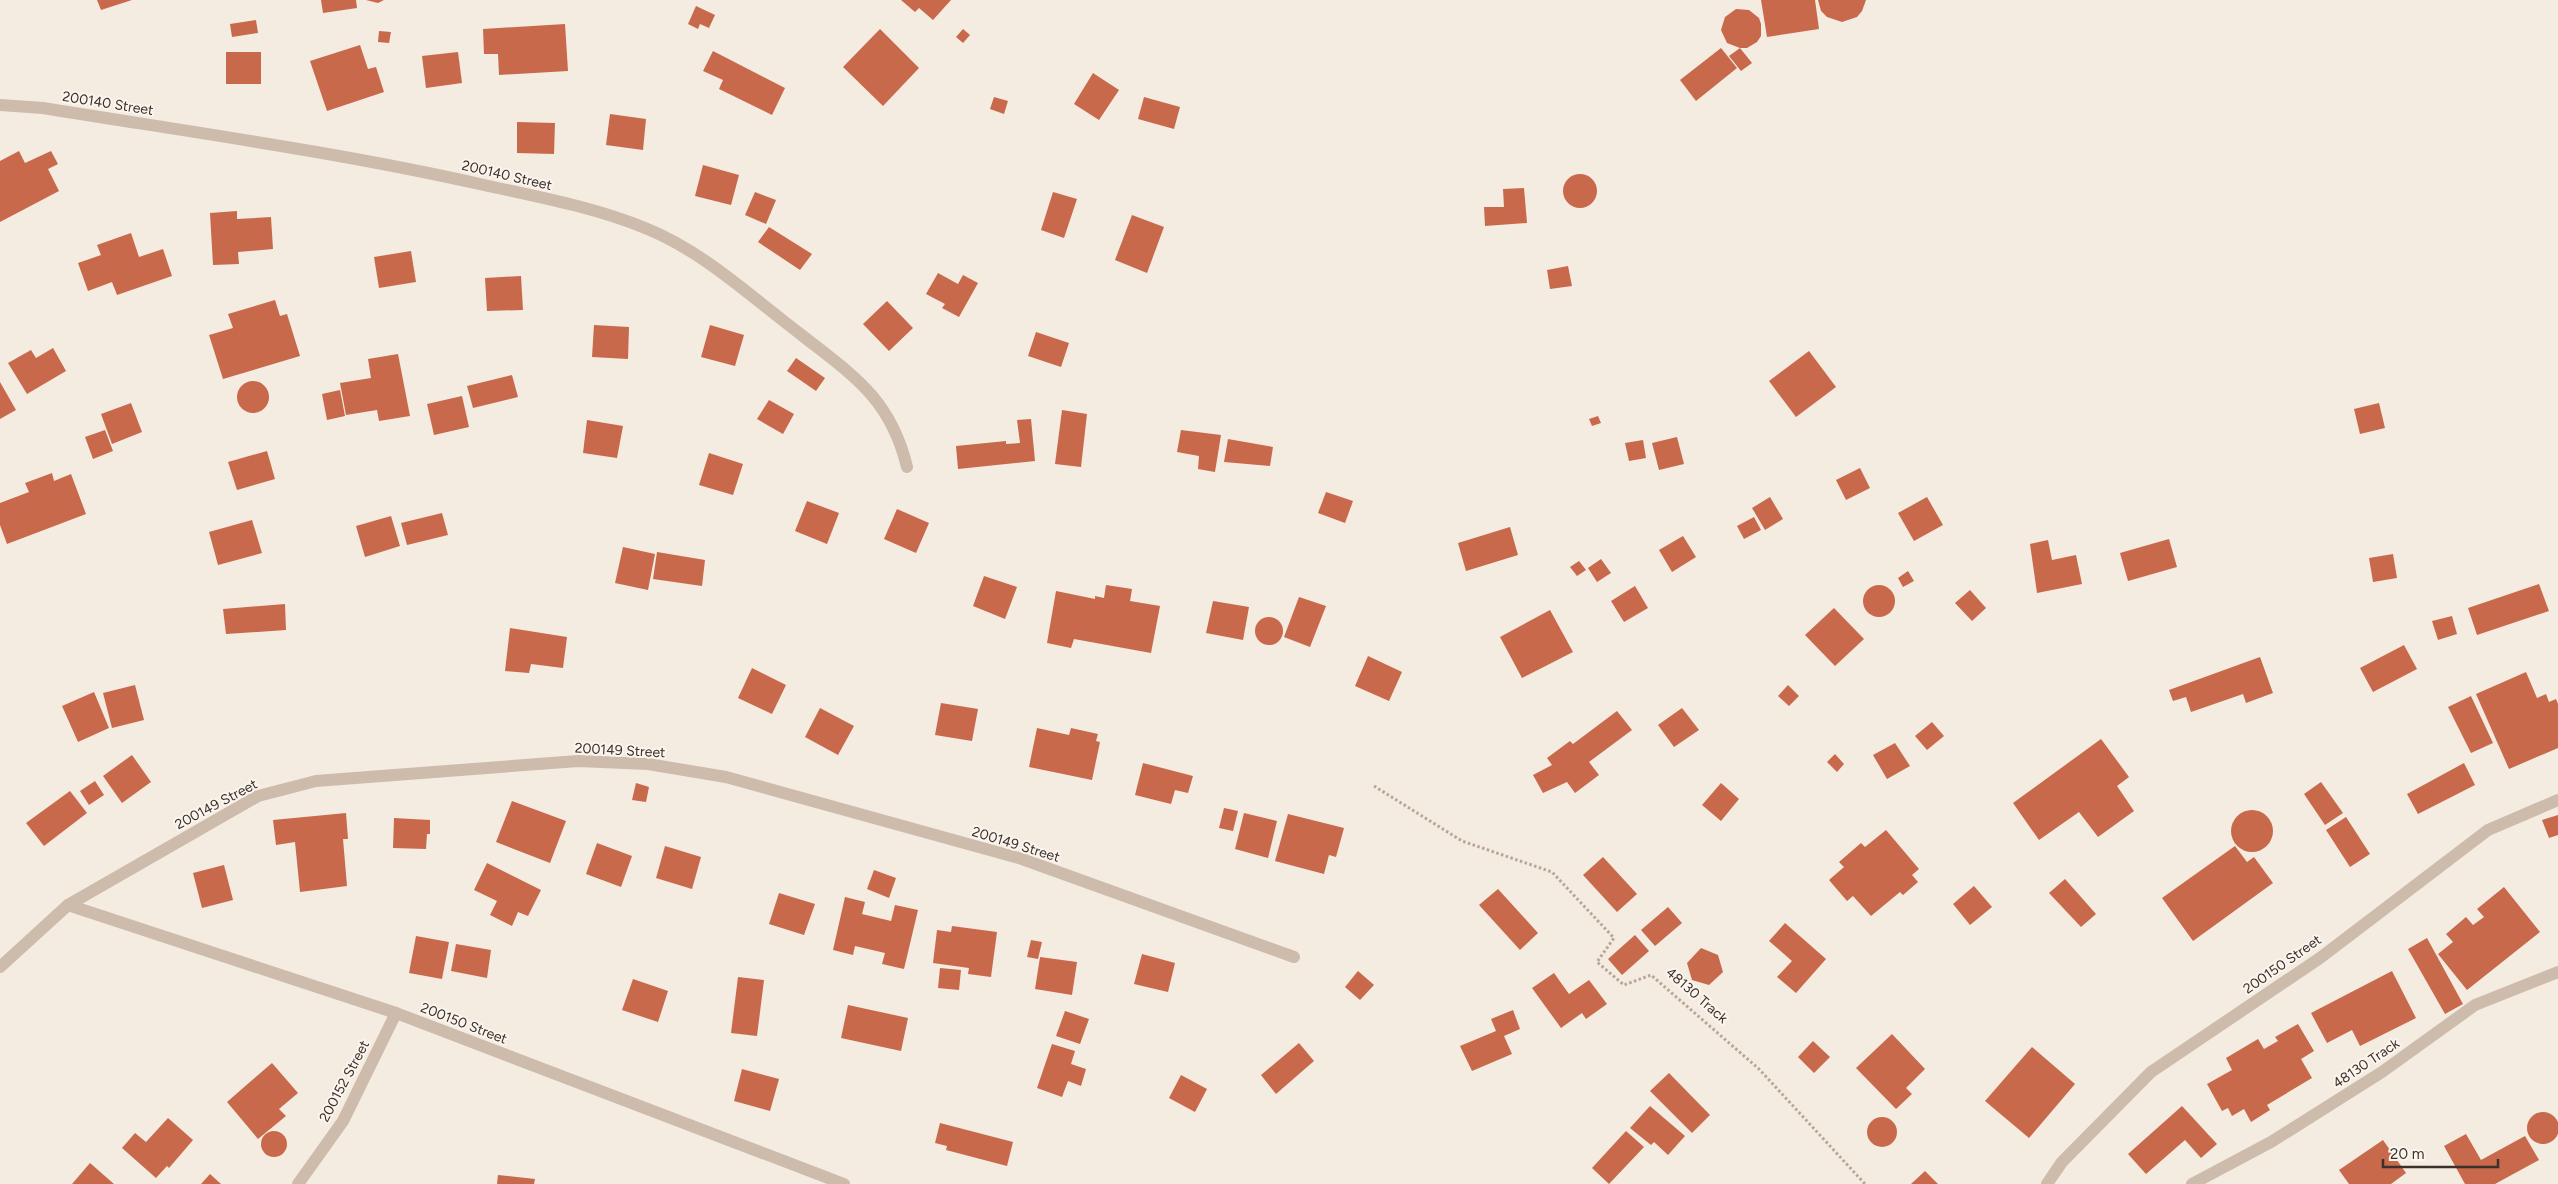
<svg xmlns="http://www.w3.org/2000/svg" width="2558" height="1184" viewBox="0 0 2558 1184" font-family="Figtree,sans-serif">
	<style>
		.building { fill: #c8694b }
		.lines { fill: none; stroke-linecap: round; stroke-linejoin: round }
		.path { stroke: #b9a596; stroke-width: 3; stroke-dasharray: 2.5 2.5; stroke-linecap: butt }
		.street { stroke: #cdbbac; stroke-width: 12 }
		.labels { text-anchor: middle; stroke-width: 4; stroke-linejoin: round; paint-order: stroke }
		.street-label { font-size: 14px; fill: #3b302b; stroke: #fbf5ee }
	</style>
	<rect width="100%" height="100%" fill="#f4ebe1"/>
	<g class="building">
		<polygon points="97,0 132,0 101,10"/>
		<polygon points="321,0 356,0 357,8 323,13"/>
		<polygon points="366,0 384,0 378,3"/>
		<polygon points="901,0 951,0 933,20 919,8 915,12"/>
		<polygon points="1761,0 1815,0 1819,29 1767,37"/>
		<polygon points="1818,0 1866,0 1862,11 1857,17 1842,22 1827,17 1821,11"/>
		<polygon points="696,6 715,15 709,28 700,24 698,29 688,24"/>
		<polygon points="1736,9 1749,10 1759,18 1761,24 1761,36 1757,42 1747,48 1740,48 1752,63 1741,71 1729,56 1740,48 1727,43 1721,30 1725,17"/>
		<polygon points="256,20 258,33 232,37 230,24"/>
		<polygon points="565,24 568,71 499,75 498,54 484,54 483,29"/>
		<polygon points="880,29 919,68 883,106 843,67"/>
		<polygon points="963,29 970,35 963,43 956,37"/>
		<polygon points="379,31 391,32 389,43 378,42"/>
		<polygon points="360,45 368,69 376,67 384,92 327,111 310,61"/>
		<polygon points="1721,48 1737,68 1696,101 1680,80"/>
		<polygon points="713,51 785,88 772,115 719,89 723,80 703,71"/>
		<rect x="226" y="52" width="35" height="32"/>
		<polygon points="458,52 462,83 426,88 422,56"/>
		<polygon points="1093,73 1119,90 1099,120 1074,104"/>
		<polygon points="994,97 1008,101 1004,114 990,109"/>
		<polygon points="1144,97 1180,107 1174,129 1138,119"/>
		<polygon points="610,114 646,119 643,150 606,145"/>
		<polygon points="517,122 555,123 554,154 517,153"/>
		<polygon points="19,151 25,163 51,151 58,164 48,169 59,191 0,222 0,161"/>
		<polygon points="703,165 739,175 731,205 695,196"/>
		<circle cx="1580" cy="191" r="17"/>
		<polygon points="1524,188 1527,223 1485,226 1484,207 1504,207 1503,189"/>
		<polygon points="755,192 776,200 766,224 745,215"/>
		<polygon points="1053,192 1077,199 1064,238 1041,230"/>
		<polygon points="237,211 237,219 271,217 273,249 238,252 239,264 213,265 210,213"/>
		<polygon points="1132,215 1164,227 1147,273 1115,260"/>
		<polygon points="769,227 812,254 800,270 758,242"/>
		<polygon points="131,233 139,257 163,249 172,276 117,295 112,282 88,291 78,263 101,255 97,245"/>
		<polygon points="411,251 416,282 379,288 374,257"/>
		<polygon points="1568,266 1572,286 1550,289 1547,270"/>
		<polygon points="938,273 958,284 963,275 978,283 959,317 942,308 945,304 926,294"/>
		<polygon points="521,276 523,310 487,311 485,278"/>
		<polygon points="275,300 280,316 287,314 300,356 223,379 209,335 233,328 228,314"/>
		<polygon points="887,301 913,328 889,351 863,324"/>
		<polygon points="594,325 629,327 628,359 592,357"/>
		<polygon points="710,325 744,335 735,366 701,357"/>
		<polygon points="1036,332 1069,343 1061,367 1028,356"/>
		<polygon points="53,348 66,371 27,394 8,363 31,350 36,358"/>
		<polygon points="1809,351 1836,387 1796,417 1769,381"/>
		<polygon points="398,354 410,416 379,421 377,410 346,415 340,383 371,378 368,359"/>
		<polygon points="796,358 825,378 816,391 787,371"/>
		<polygon points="512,375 518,397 473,408 467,386"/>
		<circle cx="253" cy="397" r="16"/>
		<polygon points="0,382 16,410 0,419"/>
		<polygon points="340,390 345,416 327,420 322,394"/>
		<polygon points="462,396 469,427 434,435 427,404"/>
		<polygon points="769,400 794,414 783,434 757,419"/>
		<polygon points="131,403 142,432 112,444 101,414"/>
		<polygon points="2379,403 2385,428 2360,434 2354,409"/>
		<polygon points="1062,410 1087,414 1081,467 1055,464"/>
		<polygon points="1598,416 1601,423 1592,426 1589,419"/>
		<polygon points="1031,419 1035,461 958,469 956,446 1006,441 1006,444 1020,443 1017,420"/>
		<polygon points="587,420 623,426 617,458 583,453"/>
		<polygon points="105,430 113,451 93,459 85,437"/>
		<polygon points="1181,430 1221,435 1215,472 1198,469 1199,456 1177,452"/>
		<polygon points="1677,437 1684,464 1659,470 1652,443"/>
		<polygon points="1228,439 1273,447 1270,466 1224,462"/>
		<polygon points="1643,440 1646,458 1629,461 1625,443"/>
		<polygon points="267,451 275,479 237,490 228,462"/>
		<polygon points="709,453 743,464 733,495 699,485"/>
		<polygon points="1860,468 1870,488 1846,500 1836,480"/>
		<polygon points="52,473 54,481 71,474 86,514 7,544 0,525 0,503 29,492 25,483"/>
		<polygon points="1326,492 1353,501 1345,523 1318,513"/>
		<polygon points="1770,497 1783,519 1765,530 1752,508"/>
		<polygon points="1927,497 1943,525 1914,541 1898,513"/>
		<polygon points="807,501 839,513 827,544 795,531"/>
		<polygon points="897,509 929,523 916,553 884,539"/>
		<polygon points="442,513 448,535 407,545 401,523"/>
		<polygon points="391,516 400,546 365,557 356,526"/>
		<polygon points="1754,517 1761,530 1744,539 1737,526"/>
		<polygon points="252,520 262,553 218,565 209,532"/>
		<polygon points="1510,527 1518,555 1466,571 1458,543"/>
		<polygon points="1683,536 1696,557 1672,572 1659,550"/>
		<polygon points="2169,539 2177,567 2128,581 2120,553"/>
		<polygon points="2048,540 2052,560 2076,555 2082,584 2037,593 2030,544"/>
		<polygon points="623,547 655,554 648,590 615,583"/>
		<polygon points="657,552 705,560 702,586 653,579"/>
		<polygon points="2393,554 2397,578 2373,582 2369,558"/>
		<polygon points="1601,559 1611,573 1597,582 1588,568"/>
		<polygon points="1579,561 1586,570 1577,576 1570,567"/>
		<polygon points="1908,571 1914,581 1903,587 1898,578"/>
		<polygon points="984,576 1017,587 1005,619 973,606"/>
		<polygon points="2539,584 2549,611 2477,635 2468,608"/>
		<circle cx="1879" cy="601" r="16"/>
		<polygon points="1106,585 1132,589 1130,601 1160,606 1151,653 1074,639 1071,648 1047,643 1056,591 1095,599 1095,596 1104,598"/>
		<polygon points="1635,586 1648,608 1624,622 1611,601"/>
		<polygon points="1970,590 1986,608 1972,621 1955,603"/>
		<polygon points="1299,597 1326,606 1310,647 1284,637"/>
		<polygon points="1213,601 1249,607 1243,640 1206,633"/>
		<polygon points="285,604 286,630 226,634 223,609"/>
		<polygon points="1834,608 1864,639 1835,666 1805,635"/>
		<polygon points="1550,610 1573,652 1522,678 1500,637"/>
		<polygon points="2452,616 2457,634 2438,640 2432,621"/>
		<circle cx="1269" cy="631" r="14"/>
		<polygon points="510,628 567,637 563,668 531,664 529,673 505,671"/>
		<polygon points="2404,645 2417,669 2373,692 2360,668"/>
		<polygon points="1368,656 1402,672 1389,701 1355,686"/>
		<polygon points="2260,657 2273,693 2246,703 2243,694 2191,712 2186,697 2173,701 2169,690"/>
		<polygon points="752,668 786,685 772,714 738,698"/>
		<polygon points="2526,672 2537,698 2546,694 2549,702 2556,699 2558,704 2558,748 2509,769 2476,694"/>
		<polygon points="135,685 144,720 112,728 103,693"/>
		<polygon points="1788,685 1799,696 1789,706 1778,696"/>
		<polygon points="94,692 109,728 78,742 62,706"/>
		<polygon points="2471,696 2493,743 2471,753 2448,707"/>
		<polygon points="941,703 978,709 972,741 935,735"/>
		<polygon points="820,708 854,726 838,755 805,737"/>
		<polygon points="1682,708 1699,730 1674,747 1658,725"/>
		<polygon points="1617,711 1632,730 1589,762 1599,775 1575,793 1567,782 1543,793 1533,775 1552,765 1547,758 1570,741 1573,744"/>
		<polygon points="1932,722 1944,736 1927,750 1915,736"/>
		<polygon points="1037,728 1069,735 1071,728 1098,734 1096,741 1100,742 1092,780 1029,767"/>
		<polygon points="2101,739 2129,777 2117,786 2134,811 2098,837 2079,812 2039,840 2013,803"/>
		<polygon points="1895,743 1910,766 1887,779 1873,755"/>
		<polygon points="1835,754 1844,764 1837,772 1827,762"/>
		<polygon points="132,755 151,782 122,803 103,776"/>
		<polygon points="1143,763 1193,776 1188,793 1175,790 1171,804 1135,795"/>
		<polygon points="2464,763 2475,785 2418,814 2407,794"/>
		<polygon points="95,781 104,795 89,805 80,791"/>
		<polygon points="2321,782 2343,813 2325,825 2304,794"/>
		<polygon points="636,783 649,787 646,802 632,800"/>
		<polygon points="1721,783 1739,799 1721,821 1702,805"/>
		<polygon points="70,791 87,813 44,846 26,823"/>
		<polygon points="512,801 566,821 550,863 496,842"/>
		<polygon points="1224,808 1238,811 1233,831 1219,828"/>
		<circle cx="2252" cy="831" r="21"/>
		<polygon points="346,813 348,839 343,839 347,886 300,892 295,842 276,845 273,820"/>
		<polygon points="1244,813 1277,821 1268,858 1235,849"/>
		<polygon points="1288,814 1344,828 1336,857 1329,855 1324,874 1275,861"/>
		<polygon points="2558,815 2558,835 2549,838 2542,820"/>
		<polygon points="2346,817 2370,854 2350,867 2326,830"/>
		<polygon points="394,818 430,820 430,834 427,834 426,849 393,848"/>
		<polygon points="1886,830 1919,869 1912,875 1918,882 1903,895 1900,892 1871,916 1853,896 1847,901 1829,880 1844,867 1839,862 1861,843 1865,847"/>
		<polygon points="597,843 632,856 621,887 586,874"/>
		<polygon points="665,846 701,857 692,889 656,878"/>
		<polygon points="2235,846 2247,862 2254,857 2273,883 2193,941 2162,898"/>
		<polygon points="1603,857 1637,894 1617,912 1583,875"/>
		<polygon points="487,863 541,890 528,916 518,912 512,926 490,915 497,901 474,890"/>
		<polygon points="224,865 233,900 202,908 193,873"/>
		<polygon points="874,870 896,878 889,898 867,889"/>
		<polygon points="2065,879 2096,914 2081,927 2049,893"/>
		<polygon points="1974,886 1992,907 1970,925 1953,904"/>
		<polygon points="2504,887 2540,932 2467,990 2438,954 2453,942 2446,934 2466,917 2473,925 2484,917 2477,909"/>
		<polygon points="1498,889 1538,933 1520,950 1479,905"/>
		<polygon points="779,893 815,904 804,935 769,924"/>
		<polygon points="845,897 865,902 862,914 891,921 895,905 918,910 904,969 882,964 885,953 855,946 853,955 833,950"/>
		<polygon points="1668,907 1682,923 1655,946 1641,930"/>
		<polygon points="1785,923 1826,959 1796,993 1777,977 1792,961 1769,941"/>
		<polygon points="952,926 997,932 991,977 968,974 969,968 933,963 937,930 951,932"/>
		<polygon points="1635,935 1649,951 1622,975 1608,959"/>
		<polygon points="416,936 449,942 442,979 409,973"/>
		<polygon points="2427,938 2463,1004 2445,1014 2408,949"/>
		<polygon points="1031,940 1042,942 1038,959 1027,957"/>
		<polygon points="456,944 491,950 487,978 451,971"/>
		<polygon points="1701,948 1718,955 1723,972 1709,985 1692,980 1687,963"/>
		<polygon points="1142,954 1175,963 1168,992 1134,984"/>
		<polygon points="1040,957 1077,962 1072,995 1035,989"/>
		<polygon points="940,968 961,970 959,990 938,988"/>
		<polygon points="1358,971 1374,985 1360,1000 1345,987"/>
		<polygon points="2392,971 2416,1018 2360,1046 2352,1030 2327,1043 2311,1013"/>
		<polygon points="1554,973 1569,994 1589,980 1607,1004 1586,1019 1582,1013 1561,1028 1532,988"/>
		<polygon points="738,977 764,980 757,1036 731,1033"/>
		<polygon points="633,979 668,991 658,1022 622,1010"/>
		<polygon points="848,1005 908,1018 901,1051 841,1038"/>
		<polygon points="1513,1010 1520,1029 1504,1036 1512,1054 1472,1071 1460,1046 1496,1031 1491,1019"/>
		<polygon points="1065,1011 1089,1019 1080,1044 1056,1036"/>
		<polygon points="2298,1024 2314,1051 2301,1059 2312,1078 2267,1105 2270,1110 2251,1122 2244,1109 2232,1116 2228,1108 2222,1111 2207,1084 2232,1070 2226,1058 2258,1039 2264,1049 2278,1041 2275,1037"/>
		<polygon points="1892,1034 1925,1069 1906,1088 1912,1094 1896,1109 1856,1068"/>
		<polygon points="1813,1041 1830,1057 1814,1073 1798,1057"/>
		<polygon points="1299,1043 1314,1061 1276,1094 1261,1075"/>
		<polygon points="1052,1044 1075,1051 1071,1064 1086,1069 1081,1086 1068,1081 1062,1097 1037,1088"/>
		<polygon points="2032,1047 2075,1084 2029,1138 1985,1101"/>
		<polygon points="272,1063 298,1093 279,1109 286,1116 258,1139 227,1102"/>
		<polygon points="742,1069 779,1079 770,1111 734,1101"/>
		<polygon points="1669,1073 1710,1115 1692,1133 1650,1091"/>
		<polygon points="1181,1075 1207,1089 1195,1112 1169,1098"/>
		<polygon points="1650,1106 1685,1136 1668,1155 1654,1142 1651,1145 1630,1128"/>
		<polygon points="2182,1106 2217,1144 2201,1158 2185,1140 2146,1174 2128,1154"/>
		<circle cx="2543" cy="1128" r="16"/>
		<circle cx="1882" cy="1132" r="15"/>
		<polygon points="168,1118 193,1140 169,1168 167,1166 156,1178 122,1148 135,1133 146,1142"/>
		<polygon points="940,1123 1013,1142 1007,1166 946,1150 947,1146 935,1143"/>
		<circle cx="274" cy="1144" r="13"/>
		<polygon points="1626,1131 1644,1147 1609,1184 1592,1168"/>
		<polygon points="2466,1134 2481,1160 2525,1136 2539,1160 2495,1184 2465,1184 2444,1146"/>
		<polygon points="2383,1140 2406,1173 2391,1184 2349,1184 2339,1170"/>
		<polygon points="90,1163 114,1184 72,1184"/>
		<polygon points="1925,1171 1938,1184 1911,1184"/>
		<polygon points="210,1174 221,1184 201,1184"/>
		<polygon points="498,1175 535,1179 534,1184 497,1184"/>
	</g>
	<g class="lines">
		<polyline class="path" points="1374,786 1462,841 1552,872 1614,938 1597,962 1624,985 1651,975 1759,1069 1865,1184"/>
		<g class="street">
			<path d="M0,105L43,108C190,132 338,152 484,185C538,197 594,207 645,228C703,251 750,296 799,333C852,375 890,397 907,467"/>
			<polyline points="68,905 396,1013 844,1184"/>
			<polyline points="0,967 68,905 258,796 316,781 578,761 648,764 726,777 1022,859 1294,957"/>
			<polyline points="298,1184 343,1121 396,1013"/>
			<polyline points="2047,1184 2062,1162 2151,1072 2320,958 2488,830 2558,800"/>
			<polyline points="2192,1184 2271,1142 2382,1072 2475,1005 2558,972"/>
		</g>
	</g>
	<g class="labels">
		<g class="street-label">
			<text transform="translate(108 103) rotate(9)" y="5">200140 Street</text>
			<text transform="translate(507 175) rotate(13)" y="5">200140 Street</text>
			<text transform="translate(620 750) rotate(3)" y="5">200149 Street</text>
			<text transform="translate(216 804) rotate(-28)" y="5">200149 Street</text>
			<text transform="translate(1016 844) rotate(17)" y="5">200149 Street</text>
			<text transform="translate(2282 964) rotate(-35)" y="5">200150 Street</text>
			<text transform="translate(1697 995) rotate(41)" y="5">48130 Track</text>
			<text transform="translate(464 1023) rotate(21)" y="5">200150 Street</text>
			<text transform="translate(2366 1063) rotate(-34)" y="5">48130 Track</text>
			<text transform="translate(344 1081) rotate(-62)" y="5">200152 Street</text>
		</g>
	</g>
	<path d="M2383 1159v8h115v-8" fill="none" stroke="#3b302b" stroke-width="2.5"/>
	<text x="2390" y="1159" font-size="15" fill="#3b302b" stroke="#fbf5ee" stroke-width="4" paint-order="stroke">20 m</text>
</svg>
